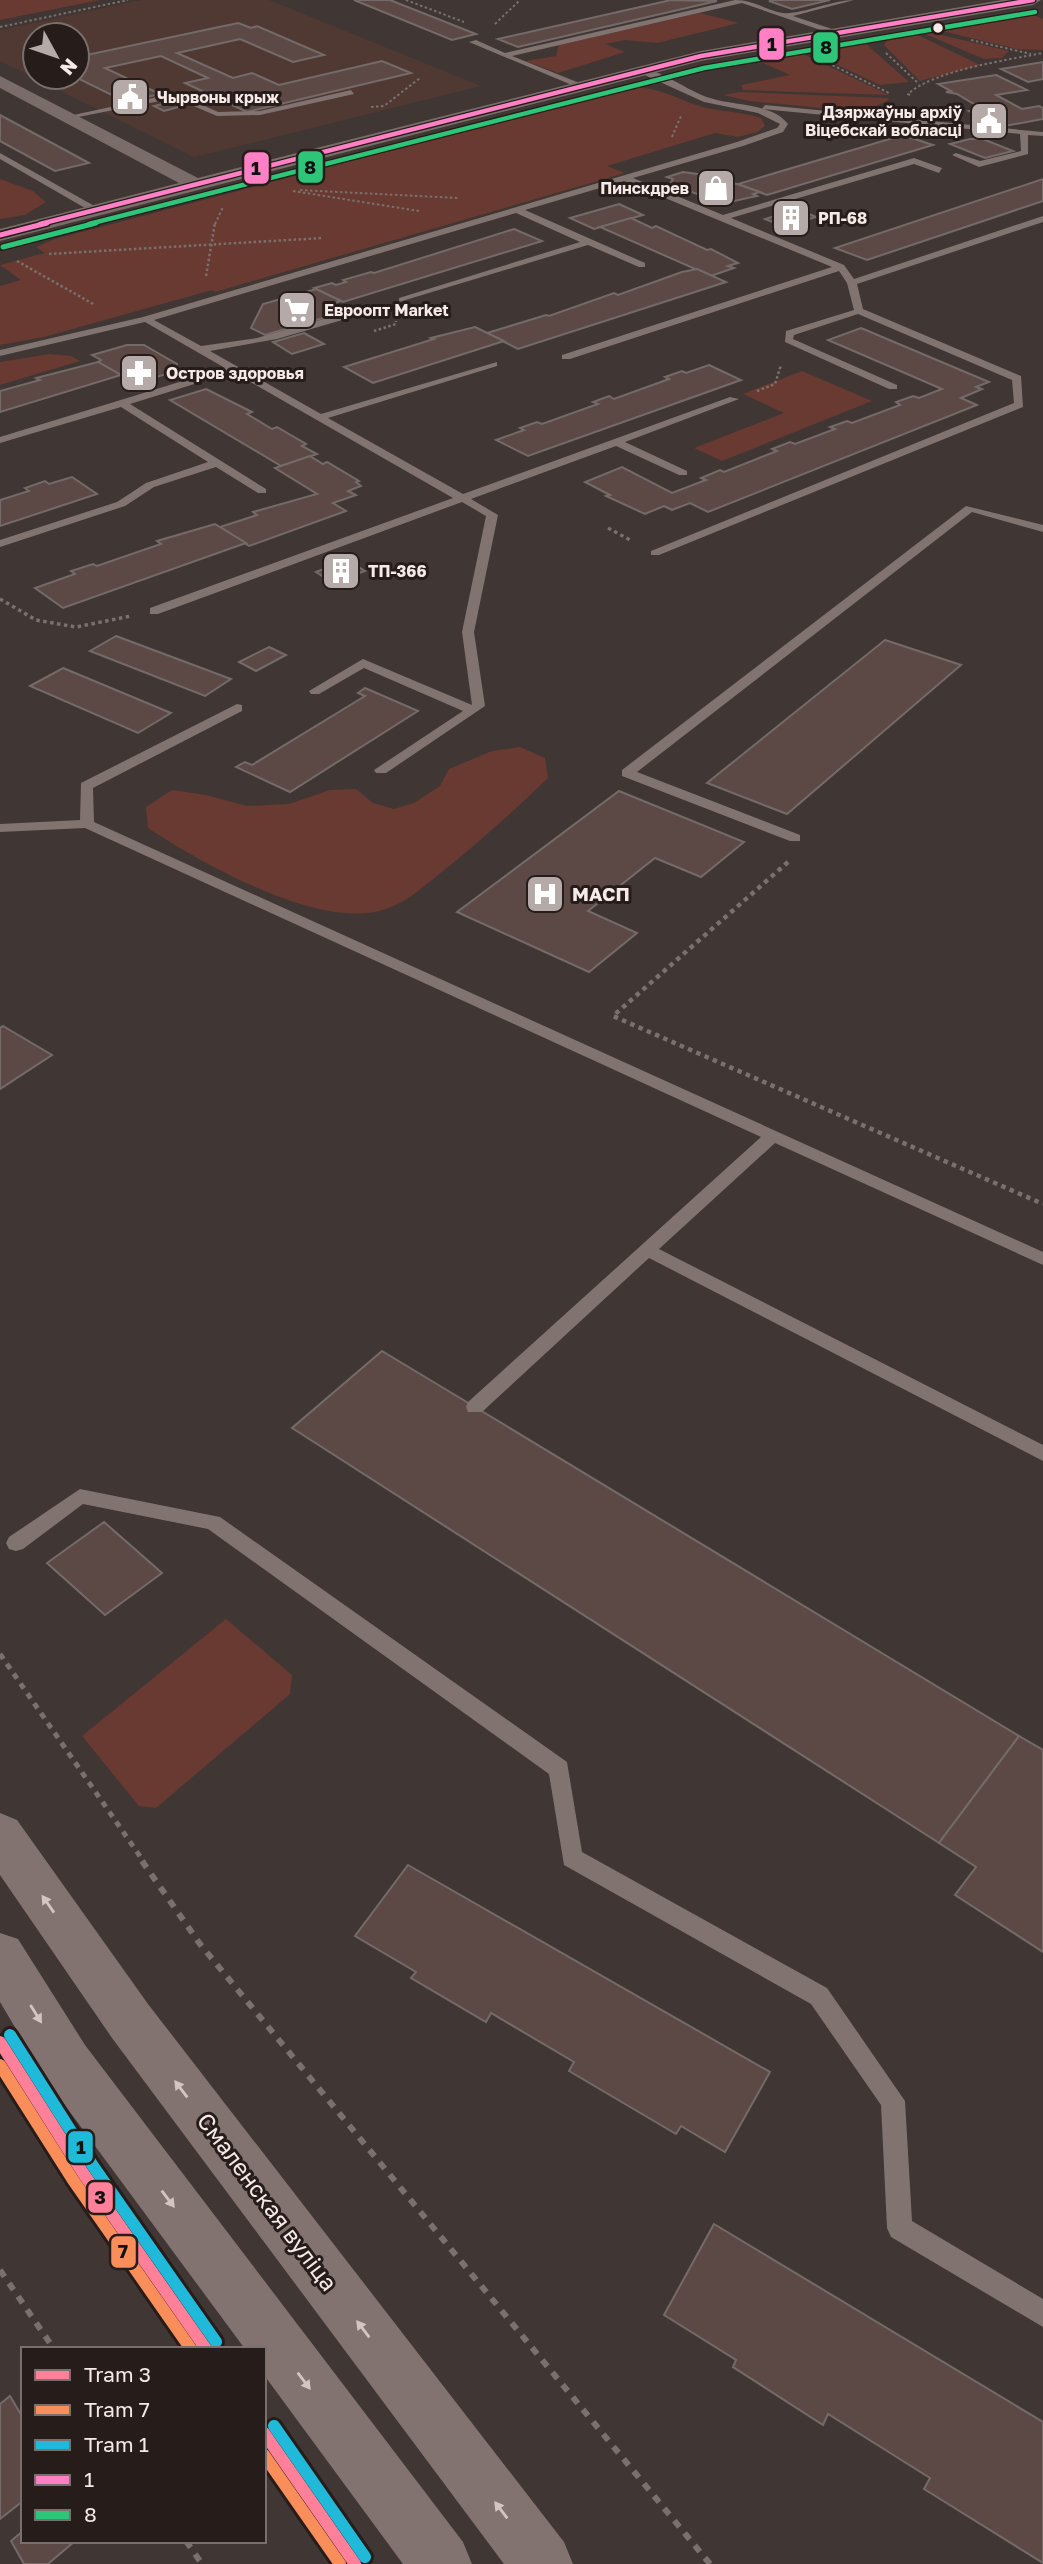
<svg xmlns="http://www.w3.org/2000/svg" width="1043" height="2564" viewBox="0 0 1043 2564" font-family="'Golos Text',sans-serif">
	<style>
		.built { fill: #503933; fill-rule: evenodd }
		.green { fill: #693a31 }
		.building { fill: #5c4945; stroke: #746b69; stroke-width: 2 }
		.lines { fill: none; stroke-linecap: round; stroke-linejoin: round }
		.path-far5 { stroke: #7a706e; stroke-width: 2; stroke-dasharray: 2.5 2.5; stroke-linecap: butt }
		.path-far4 { stroke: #7a706e; stroke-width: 2.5; stroke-dasharray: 2.5 2.5; stroke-linecap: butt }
		.path-far3 { stroke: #7a706e; stroke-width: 3.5; stroke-dasharray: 3.5 3.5; stroke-linecap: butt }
		.path-far2 { stroke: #7a706e; stroke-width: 4.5; stroke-dasharray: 4.5 4.5; stroke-linecap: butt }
		.path-far1 { stroke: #7a706e; stroke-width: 5; stroke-dasharray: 6 6; stroke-linecap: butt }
		.path { stroke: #7a706e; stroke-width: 6; stroke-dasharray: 8 8; stroke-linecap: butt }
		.lane { fill: #807370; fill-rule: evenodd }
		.secondary { fill: #796c69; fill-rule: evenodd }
		.primary { fill: #827270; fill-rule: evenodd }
		.bus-1-far1-casing { stroke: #261d1b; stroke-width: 7 }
		.bus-1-casing { stroke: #261d1b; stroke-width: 8 }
		.bus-2-far1-casing { stroke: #261d1b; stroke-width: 7 }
		.bus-2-casing { stroke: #261d1b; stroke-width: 8 }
		.bus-1-far1 { stroke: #ff80c5; stroke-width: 4.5 }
		.bus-1 { stroke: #ff80c5; stroke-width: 5 }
		.bus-2-far1 { stroke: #2dc577; stroke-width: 4.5 }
		.bus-2 { stroke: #2dc577; stroke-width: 5 }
		.tram-1-casing { stroke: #261d1b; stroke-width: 18 }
		.tram-2-casing { stroke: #261d1b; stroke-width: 18 }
		.tram-3-casing { stroke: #261d1b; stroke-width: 18 }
		.tram-1 { stroke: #ff8098; stroke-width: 12 }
		.tram-2 { stroke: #fa8e5a; stroke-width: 12 }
		.tram-3 { stroke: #20b9da; stroke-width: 12 }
		.oneway { fill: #d3c5c3 }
		.bus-dot { fill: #f6e9e6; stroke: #261d1b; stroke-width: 2.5 }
		.labels { text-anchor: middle; stroke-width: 6; stroke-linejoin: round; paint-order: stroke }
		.far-poi-label { font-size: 16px; font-weight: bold; fill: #f6e9e6; stroke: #261d1b; text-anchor: start }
		.poi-label { font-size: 19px; font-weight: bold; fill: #f6e9e6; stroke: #261d1b; text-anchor: start }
		.near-street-label { font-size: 23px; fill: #f6e9e6; stroke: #261d1b }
		.line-badge { stroke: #261d1b; stroke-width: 2.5 }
		.pale-badge-label { font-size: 19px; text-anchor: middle; font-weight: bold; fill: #111 }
	</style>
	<rect width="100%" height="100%" fill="#403634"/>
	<path class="built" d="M141,0H269L481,86L194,157L0,61V30ZM35,35H77V77H35Z"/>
	<g class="green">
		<polygon points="0,0 100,0 0,20"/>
		<polygon points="700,13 739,23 657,43 625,40 605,44 625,52 558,73 526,61 556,56 559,45"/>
		<polygon points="1029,13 1043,19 1043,50 1017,49 942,31 962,28 960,25"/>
		<polygon points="933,33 1009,51 1002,58 984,59 925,34"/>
		<polygon points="918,35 980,65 920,81 884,45 888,39"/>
		<polygon points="866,44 909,82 880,85 806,50"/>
		<polygon points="799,52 889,95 743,90 741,85 790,75 761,62"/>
		<path d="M633,87C665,88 678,101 707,108C725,112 743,112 761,118L765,126L757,132L738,137L715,133L607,166L625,173L215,292L212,290L44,337L0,345V286L21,280L0,265L45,253L36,247L55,239Z"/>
		<polygon points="740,92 888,98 889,100 863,112 749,101 723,95"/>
		<polygon points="0,179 33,191 46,202 25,215 0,219"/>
		<polygon points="49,354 71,356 80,361 0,385 0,362"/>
		<polygon points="802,371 872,401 722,461 694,448 784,413 743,394"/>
		<path d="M520,747L545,758L548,778C514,811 480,841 443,871C425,885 409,901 386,909C322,932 201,863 148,828L146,807L172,790L206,795L247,806L289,804L330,790L356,789L373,803L394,809L414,803L440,786L449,769L492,751Z"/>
		<polygon points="226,1619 292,1675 290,1694 156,1808 139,1806 82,1736"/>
	</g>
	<g class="building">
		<polygon points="354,0 390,0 476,34 452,40"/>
		<polygon points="671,0 717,1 518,47 498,39"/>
		<polygon points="775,0 830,0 792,9 769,1"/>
		<polygon points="238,23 251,28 257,26 324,55 293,62 240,39 177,53 233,78 252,73 279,85 382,61 411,73 247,112 185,83 208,78 161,56 105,68 160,94 126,102 75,77 77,57"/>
		<polygon points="1043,62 1043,79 1028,82 1001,69"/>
		<polygon points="996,75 1027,90 996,95 1022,109 1039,106 1043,108 1043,119 999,127 969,111 982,109 957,94 946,92 951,91 938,84"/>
		<polygon points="171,102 182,106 164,111 154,106"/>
		<polygon points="0,115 89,163 55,171 0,141"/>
		<polygon points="903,135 933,145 767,195 738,184"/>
		<polygon points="970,139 983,139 1013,151 985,158 950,144"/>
		<polygon points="683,172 726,178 722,179 760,192 753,194 757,196 730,202 711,195 705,197 670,184 673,179 667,177"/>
		<polygon points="1043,179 1043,201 867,260 835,248"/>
		<polygon points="619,204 643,215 594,229 570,218"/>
		<polygon points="797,209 816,217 785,227 765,219"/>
		<polygon points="631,218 652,228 656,226 707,250 711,249 738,263 728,266 734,268 711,276 600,227"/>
		<polygon points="514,229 542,241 343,302 314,288 332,283 336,285 346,282 343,280 371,272 374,273"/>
		<polygon points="697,269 726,282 518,349 487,333 546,315 549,316 614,293 618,295 682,272"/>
		<polygon points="316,289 341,301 325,306 340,313 265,335 251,328 263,304"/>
		<polygon points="475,327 504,341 373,383 344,367 434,339 431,338"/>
		<polygon points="861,328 989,382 976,387 982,389 961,398 977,405 708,512 690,503 672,510 664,506 645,514 606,496 610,495 585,482 622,467 672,493 706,480 701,478 720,470 724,472 777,451 772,449 790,442 795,444 835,429 830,427 847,421 852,423 900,405 896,402 913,396 919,398 942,389 828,340"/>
		<polygon points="304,333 324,344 292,354 273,342"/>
		<polygon points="127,345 144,345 151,349 177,364 175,372 152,378 121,375 98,362 101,360 92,355"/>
		<polygon points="98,362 121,375 0,412 0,391 40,380 36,378"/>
		<polygon points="709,365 741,380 528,456 496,440 524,430 520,428 537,422 542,424 598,404 593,402 609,396 614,399 669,379 665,377 682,371 686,373"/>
		<polygon points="206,389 252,412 247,414 272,429 277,427 306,444 302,446 317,454 281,466 170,400"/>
		<polygon points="310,456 323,464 327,462 359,481 356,482 361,486 348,491 356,495 333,503 346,511 249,546 220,527 257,515 253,512 317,494 275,468"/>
		<polygon points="72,477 97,494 0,526 0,500 29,491 25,488 45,481 49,484"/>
		<polygon points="215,524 246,543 63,608 35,588 75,574 71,571 93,564 97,566 161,544 157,541"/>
		<polygon points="347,560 365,571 333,583 316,572"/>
		<polygon points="116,636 231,679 205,696 90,651"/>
		<polygon points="885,640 961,665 787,814 707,783"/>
		<polygon points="269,647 286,655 256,671 239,662"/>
		<polygon points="63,668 171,713 138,733 30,686"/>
		<polygon points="365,688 418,711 290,792 236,767 245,762 252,765 365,696 358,693"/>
		<polygon points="619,791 744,842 701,877 655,858 588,911 637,933 589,972 457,912"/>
		<polygon points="3,1026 52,1055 0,1089 0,1028"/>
		<polygon points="382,1351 475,1407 1019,1736 939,1843 292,1428"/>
		<polygon points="104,1522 162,1573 105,1615 47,1563"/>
		<polygon points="1019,1736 1043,1750 1043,1952 955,1895 976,1867 939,1843"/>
		<polygon points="408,1865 770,2072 725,2152 681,2126 676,2134 569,2071 574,2062 491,2013 486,2022 411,1978 416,1972 355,1936"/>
		<polygon points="714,2224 1043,2422 1043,2563 924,2489 930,2478 828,2414 823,2425 733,2367 736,2360 664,2315"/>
		<polygon points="10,2396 23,2418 23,2501 0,2519 0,2404"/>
		<polygon points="23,2531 23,2541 75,2541 48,2564 24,2564 11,2541"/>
	</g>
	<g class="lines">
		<g class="path-far5">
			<polyline points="406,0 464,22"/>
			<polyline points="495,24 520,0"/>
			<polyline points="0,27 128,0"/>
			<polyline points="971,40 1031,54"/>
			<polyline points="886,53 919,84"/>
			<polyline points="828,63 889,93"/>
			<path d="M910,95L908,94C935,70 1007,60 1043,53"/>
			<polyline points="371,107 384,106 420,78"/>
			<polyline points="672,137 681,116"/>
			<polyline points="300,190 459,198"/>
			<polyline points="293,191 419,211"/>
			<polyline points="215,224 223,207"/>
		</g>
		<g class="path-far4">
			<polyline points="49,254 323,238"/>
			<polyline points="17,261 95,305"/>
			<polyline points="206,276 215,223"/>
			<polyline points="374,331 396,324 396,321"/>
			<polyline points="757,391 775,384 781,365"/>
		</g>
		<g class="path-far3">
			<polyline points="608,528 632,541"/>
			<polyline points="0,599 36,620 76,627 131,616"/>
		</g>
		<polyline class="path-far2" points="788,862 613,1016 1043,1204"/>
		<polyline class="path-far1" points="0,1654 144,1862"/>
		<g class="path">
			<polyline points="142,1861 200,1944 710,2564"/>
			<polyline points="0,2270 54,2349"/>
			<polyline points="186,2541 202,2564"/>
		</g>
		<g class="lane">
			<path d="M735,0C753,0 766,10 783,13C800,15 833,0 854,0L793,16L835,30L832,34L742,3L512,56L582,84L579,88L469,42L476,40L505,53Z"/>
			<path d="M638,68C659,68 689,92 710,98C734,106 772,103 788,124L783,132L743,146L633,178L723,215L914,158L942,168L939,173L914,164L731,218L844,265L854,279L1043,216V222L857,284L863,309L1021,376L1023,407L659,555H651V551L1014,403L1012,380L858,314L794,335L793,339L897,385V389H889L785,342L786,331L854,310L847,283L839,271L570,359H562V355L832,267L624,181L525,210L645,263V267H639L588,245L399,302V298L580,242L516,213L154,320L201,346L257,338L344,313L334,307L339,304L356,312V316L277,339L210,351L321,414L497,362V366L328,418L463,494L730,397L739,399L625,442L687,471V475H679L616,446L471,499L498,515L474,632L485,706L386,773H376L374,770L463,711L364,668L319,694H311L309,691L363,659L472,705L462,632L486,516L462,502L158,614H150V608L453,498L233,372L130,404L266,489V493H258L216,467L154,487L125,506L0,547V540L117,502L146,483L208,462L121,407L0,443V437L225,368L145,322L0,356V350L143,317L737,142L777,128L780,124L758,113L704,102L638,72Z"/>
			<polygon points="351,90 354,94 260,115 217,116 175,98 68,119 64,117 176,93 218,112 260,111"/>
			<polygon points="765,105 1043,132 1043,136 1028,135 1028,154 979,167 952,155 956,153 980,161 1021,151 1020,134 762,109"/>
			<polygon points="0,153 98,208 99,210 92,212 0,159"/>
			<polygon points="966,506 1043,525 1043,532 972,512 637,772 800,835 800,841 790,841 622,776 622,770"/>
			<polygon points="237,704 242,705 242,711 93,788 94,822 1043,1252 1043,1265 775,1143 659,1249 1043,1445 1043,1461 649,1258 482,1412 468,1412 466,1407 468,1402 761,1137 85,828 0,832 0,824 80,820 81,783"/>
			<polygon points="80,1489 220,1517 567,1762 582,1852 827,1988 905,2101 912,2221 1043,2299 1043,2327 891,2237 887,2228 881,2105 811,2004 564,1865 549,1774 208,1529 83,1504 23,1549 16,1551 9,1549 6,1543 9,1537"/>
		</g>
		<polygon class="secondary" points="1002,0 1041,0 1033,5 701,61 0,241 0,229 179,183 0,88 0,76 198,178 701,51"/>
		<g class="primary">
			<polygon points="0,1813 17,1820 148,2004 564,2542 573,2564 504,2564 112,2038 0,1875"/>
			<polygon points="0,1933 18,1939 85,2045 463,2542 472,2564 403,2564 264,2375 264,2349 245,2349 47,2081 0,2002"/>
		</g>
		<defs>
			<polyline id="bus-1-far1" points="40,224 701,56 1033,0"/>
			<polyline id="bus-1" points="0,235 47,223"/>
			<polyline id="bus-2-far1" points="89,224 704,68 1035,12"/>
			<polyline id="bus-2" points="3,247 96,223"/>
		</defs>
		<use href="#bus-1-far1" class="bus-1-far1-casing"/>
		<use href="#bus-1" class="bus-1-casing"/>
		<use href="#bus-2-far1" class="bus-2-far1-casing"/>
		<use href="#bus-2" class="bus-2-casing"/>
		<use href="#bus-1-far1" class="bus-1-far1"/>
		<use href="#bus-1" class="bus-1"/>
		<use href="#bus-2-far1" class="bus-2-far1"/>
		<use href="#bus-2" class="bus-2"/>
		<defs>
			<g id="tram-1">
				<polyline points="0,2042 83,2173 206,2349"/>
				<polyline points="264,2433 355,2564"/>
			</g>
			<g id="tram-2">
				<polyline points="0,2065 73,2180 191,2349"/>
				<polyline points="264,2455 340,2564"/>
			</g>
			<g id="tram-3">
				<polyline points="10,2035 93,2166 216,2342"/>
				<polyline points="274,2426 365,2557"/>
			</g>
		</defs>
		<use href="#tram-1" class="tram-1-casing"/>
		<use href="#tram-2" class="tram-2-casing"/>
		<use href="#tram-3" class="tram-3-casing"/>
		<use href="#tram-1" class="tram-1"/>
		<use href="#tram-2" class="tram-2"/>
		<use href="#tram-3" class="tram-3"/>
	</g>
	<defs><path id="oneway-solid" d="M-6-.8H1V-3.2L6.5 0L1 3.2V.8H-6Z" transform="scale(1.75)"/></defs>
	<g class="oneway">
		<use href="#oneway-solid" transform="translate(48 1904) rotate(-125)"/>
		<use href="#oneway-solid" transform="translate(36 2014) rotate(58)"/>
		<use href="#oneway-solid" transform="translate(181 2089) rotate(-127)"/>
		<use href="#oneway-solid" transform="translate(168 2199) rotate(53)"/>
		<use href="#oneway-solid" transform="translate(363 2329) rotate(-127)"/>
		<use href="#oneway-solid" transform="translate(304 2381) rotate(53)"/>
		<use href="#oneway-solid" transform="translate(501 2510) rotate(-127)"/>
	</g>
	<defs>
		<symbol id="civic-square" viewBox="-11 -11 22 22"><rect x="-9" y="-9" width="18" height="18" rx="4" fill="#b6aaa8" stroke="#261d1b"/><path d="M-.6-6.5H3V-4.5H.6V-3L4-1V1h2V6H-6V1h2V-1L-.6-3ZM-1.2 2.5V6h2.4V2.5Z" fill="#fff"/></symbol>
		<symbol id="shop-square" viewBox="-11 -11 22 22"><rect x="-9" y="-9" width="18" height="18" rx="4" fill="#b6aaa8" stroke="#261d1b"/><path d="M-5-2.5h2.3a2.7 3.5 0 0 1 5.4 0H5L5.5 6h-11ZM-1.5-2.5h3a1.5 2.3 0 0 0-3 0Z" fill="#fff"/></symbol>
		<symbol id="building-square" viewBox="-11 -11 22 22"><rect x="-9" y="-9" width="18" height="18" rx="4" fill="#b6aaa8" stroke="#261d1b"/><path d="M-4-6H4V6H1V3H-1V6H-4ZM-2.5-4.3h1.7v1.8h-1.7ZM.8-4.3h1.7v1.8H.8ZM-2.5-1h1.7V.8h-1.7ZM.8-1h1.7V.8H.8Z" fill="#fff"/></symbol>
		<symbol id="supermarket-square" viewBox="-11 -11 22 22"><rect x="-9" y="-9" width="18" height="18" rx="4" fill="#b6aaa8" stroke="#261d1b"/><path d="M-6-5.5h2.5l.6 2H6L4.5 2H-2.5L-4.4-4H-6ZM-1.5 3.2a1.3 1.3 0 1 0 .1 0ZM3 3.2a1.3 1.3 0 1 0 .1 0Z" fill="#fff"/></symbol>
		<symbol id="pharmacy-square" viewBox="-11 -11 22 22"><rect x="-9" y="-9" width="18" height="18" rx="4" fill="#b6aaa8" stroke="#261d1b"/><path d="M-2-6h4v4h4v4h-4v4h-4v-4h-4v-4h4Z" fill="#fff"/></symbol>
		<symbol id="hospital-square" viewBox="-11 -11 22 22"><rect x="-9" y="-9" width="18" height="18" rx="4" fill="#b6aaa8" stroke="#261d1b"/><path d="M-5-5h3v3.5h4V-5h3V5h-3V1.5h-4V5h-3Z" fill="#fff"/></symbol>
	</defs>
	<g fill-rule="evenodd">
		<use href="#civic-square" x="108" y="75" width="44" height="44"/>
		<use href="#civic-square" x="967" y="99" width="44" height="44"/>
		<use href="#shop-square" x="694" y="166" width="44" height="44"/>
		<use href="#building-square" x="769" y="196" width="44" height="44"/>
		<use href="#supermarket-square" x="275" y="288" width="44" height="44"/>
		<use href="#pharmacy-square" x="117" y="351" width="44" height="44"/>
		<use href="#building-square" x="319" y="549" width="44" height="44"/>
		<use href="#hospital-square" x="523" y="872" width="44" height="44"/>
	</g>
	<circle class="bus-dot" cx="938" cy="28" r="6"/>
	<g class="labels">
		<g class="far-poi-label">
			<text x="157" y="103">Чырвоны крыж</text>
			<text x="962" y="118" text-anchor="end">Дзяржаўны архіў<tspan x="962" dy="18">Віцебскай вобласці</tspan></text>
			<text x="689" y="194" text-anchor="end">Пинскдрев</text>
			<text x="818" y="224">РП-68</text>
			<text x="324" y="316">Евроопт Market</text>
			<text x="166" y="379">Остров здоровья</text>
			<text x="368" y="577">ТП-366</text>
		</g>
		<g class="poi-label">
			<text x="572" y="901">МАСП</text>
		</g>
		<g class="near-street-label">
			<text transform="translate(267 2202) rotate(53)" y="8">Смаленская вуліца</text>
		</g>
	</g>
	<g class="line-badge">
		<rect x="758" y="27" width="27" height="34" rx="7" fill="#ff80c5"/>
		<rect x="812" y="31" width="27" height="33" rx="7" fill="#2dc577"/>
		<rect x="297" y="150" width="27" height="34" rx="7" fill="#2dc577"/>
		<rect x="243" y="151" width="27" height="34" rx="7" fill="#ff80c5"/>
		<rect x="67" y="2130" width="27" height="34" rx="7" fill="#20b9da"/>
		<rect x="87" y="2181" width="27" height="33" rx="7" fill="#ff8098"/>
		<rect x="110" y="2235" width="27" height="34" rx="7" fill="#fa8e5a"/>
	</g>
	<g class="pale-badge-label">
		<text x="772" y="51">1</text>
		<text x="826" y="54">8</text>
		<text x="310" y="174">8</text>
		<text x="256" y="175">1</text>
		<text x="81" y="2154">1</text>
		<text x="100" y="2204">3</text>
		<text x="123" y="2258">7</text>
	</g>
	<rect x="21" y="2347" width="245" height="196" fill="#261d1b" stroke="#796f6c" stroke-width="2"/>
	<rect x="35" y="2370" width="35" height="10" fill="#ff8098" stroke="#796f6c" stroke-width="2"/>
	<text x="84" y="2382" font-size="21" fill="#f6e9e6">Tram 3</text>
	<rect x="35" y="2405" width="35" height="10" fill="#fa8e5a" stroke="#796f6c" stroke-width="2"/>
	<text x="84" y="2417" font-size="21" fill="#f6e9e6">Tram 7</text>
	<rect x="35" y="2440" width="35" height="10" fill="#20b9da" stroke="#796f6c" stroke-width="2"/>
	<text x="84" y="2452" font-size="21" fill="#f6e9e6">Tram 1</text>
	<rect x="35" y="2475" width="35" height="10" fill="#ff80c5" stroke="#796f6c" stroke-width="2"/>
	<text x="84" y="2487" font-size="21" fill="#f6e9e6">1</text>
	<rect x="35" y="2510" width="35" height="10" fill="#2dc577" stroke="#796f6c" stroke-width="2"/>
	<text x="84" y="2522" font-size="21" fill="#f6e9e6">8</text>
	<g transform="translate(56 56) rotate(130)"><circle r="33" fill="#261d1b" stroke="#796f6c" stroke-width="2"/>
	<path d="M0-5L12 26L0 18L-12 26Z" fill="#b6aaa8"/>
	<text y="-10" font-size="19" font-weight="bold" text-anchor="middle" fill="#f6e9e6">N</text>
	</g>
</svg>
